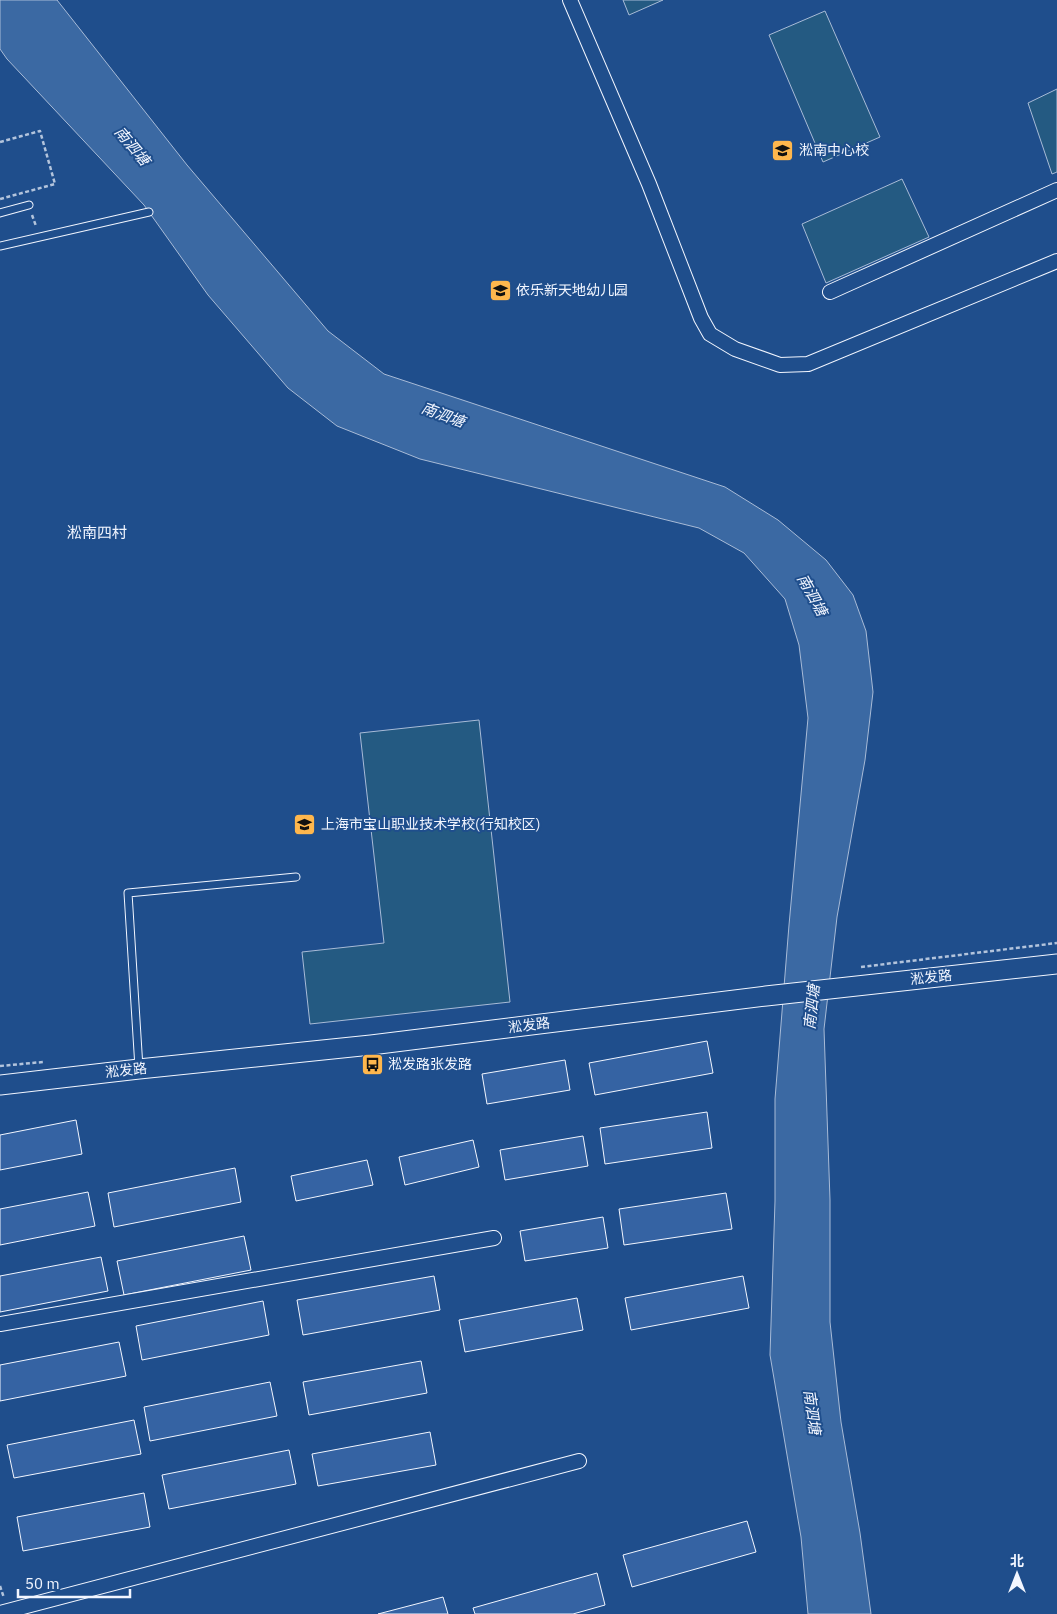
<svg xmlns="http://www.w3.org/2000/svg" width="1057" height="1614" viewBox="0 0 1057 1614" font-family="'IBM Plex Sans','Noto Sans SC',sans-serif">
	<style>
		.green { fill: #245a82; stroke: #a8bbd7 }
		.water { fill: #3b69a3; stroke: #a8bbd7 }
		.building { fill: #3563a3; stroke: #f2f6ff }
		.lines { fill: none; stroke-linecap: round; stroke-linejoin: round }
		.lane-casing { stroke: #f2f6ff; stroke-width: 9 }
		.street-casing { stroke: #f2f6ff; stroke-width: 16 }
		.secondary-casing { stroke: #f2f6ff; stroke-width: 21 }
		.path { stroke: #b3c4dc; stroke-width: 2.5; stroke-dasharray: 4 2.5; stroke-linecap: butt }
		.lane { stroke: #1f4e8c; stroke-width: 7 }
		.street { stroke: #1f4e8c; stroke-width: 14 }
		.secondary { stroke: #1f4e8c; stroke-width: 19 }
		.labels { text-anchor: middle; stroke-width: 4; stroke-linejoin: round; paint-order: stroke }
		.poi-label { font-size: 14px; fill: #f2f6ff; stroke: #1f4e8c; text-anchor: start }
		.street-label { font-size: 14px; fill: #f2f6ff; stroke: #1f4e8c }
		.water-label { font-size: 15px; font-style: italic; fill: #f2f6ff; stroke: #1f4e8c }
		.neighbourhood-label { font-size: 15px; fill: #f2f6ff; stroke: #1f4e8c }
	</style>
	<rect width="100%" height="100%" fill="#1f4e8c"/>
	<g class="green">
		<polygon points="623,0 663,0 629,15"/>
		<polygon points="825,11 880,137 823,162 769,35"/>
		<polygon points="1057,89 1057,172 1052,174 1028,103"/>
		<polygon points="902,179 929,237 826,283 802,224"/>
		<polygon points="479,720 510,1002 310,1024 302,952 384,943 360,733"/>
	</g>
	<polygon class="water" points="0,0 57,0 187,165 328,331 384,374 725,487 778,520 826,560 853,595 866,631 873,692 865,760 837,917 824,1029 830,1200 830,1322 841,1422 860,1533 871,1614 808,1614 801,1537 770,1355 775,1201 775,1099 789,925 808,718 799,645 785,599 744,553 699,528 420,459 337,426 288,388 208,295 144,205 7,59 0,49"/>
	<g class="building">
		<polygon points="707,1041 713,1073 595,1095 589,1063"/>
		<polygon points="565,1060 570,1090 487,1104 482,1074"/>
		<polygon points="707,1112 712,1148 605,1164 600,1128"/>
		<polygon points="76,1120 82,1154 0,1170 0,1135"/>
		<polygon points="583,1136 588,1166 505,1180 500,1150"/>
		<polygon points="473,1140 479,1167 405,1185 399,1157"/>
		<polygon points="367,1160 373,1185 296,1201 291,1176"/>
		<polygon points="235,1168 241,1202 114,1227 108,1193"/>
		<polygon points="88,1192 95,1226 0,1245 0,1209"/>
		<polygon points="726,1193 732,1229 624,1245 619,1209"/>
		<polygon points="603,1217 608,1248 525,1261 520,1231"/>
		<polygon points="244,1236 251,1270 124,1295 117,1261"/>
		<polygon points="101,1257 108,1291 0,1312 0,1276"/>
		<polygon points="434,1276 440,1310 303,1335 297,1300"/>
		<polygon points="743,1276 749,1308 631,1330 625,1298"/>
		<polygon points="577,1298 583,1330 465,1352 459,1320"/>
		<polygon points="263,1301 269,1335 142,1360 136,1326"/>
		<polygon points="119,1342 126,1376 0,1401 0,1365"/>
		<polygon points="421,1361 427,1393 309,1415 303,1382"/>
		<polygon points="270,1382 277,1416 150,1441 144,1407"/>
		<polygon points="134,1420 141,1454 14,1478 7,1445"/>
		<polygon points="430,1432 436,1465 318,1486 312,1454"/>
		<polygon points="289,1450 296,1484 169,1509 162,1475"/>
		<polygon points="144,1493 150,1527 23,1551 17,1517"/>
		<polygon points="747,1521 756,1552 632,1587 623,1555"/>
		<polygon points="597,1573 605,1605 573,1614 475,1614 473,1608"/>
		<polygon points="443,1597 448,1614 378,1614"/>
	</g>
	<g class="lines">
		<defs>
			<g id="lane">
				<polyline points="0,213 29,205"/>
				<polyline points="0,246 149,212"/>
				<polyline points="139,1068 128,893 296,877"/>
			</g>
			<g id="street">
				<polyline points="570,0 649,184 701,318 710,334 735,349 780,365 808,364 1057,261"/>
				<polyline points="830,292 1057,190"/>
				<polyline points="0,1324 494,1238"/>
				<polyline points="0,1613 579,1461"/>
			</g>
			<polyline id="secondary" points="0,1085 139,1069 371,1045 766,996 1057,964"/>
		</defs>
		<use href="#lane" class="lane-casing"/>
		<use href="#street" class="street-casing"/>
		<use href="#secondary" class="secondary-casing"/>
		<g class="path">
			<polyline points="0,142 40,131 55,184 0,199"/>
			<polyline points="32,215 36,226"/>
			<polyline points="861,967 1057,943"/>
			<polyline points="0,1066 43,1062"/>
			<polyline points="0,1586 4,1598"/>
		</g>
		<use href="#lane" class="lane"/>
		<use href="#street" class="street"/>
		<use href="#secondary" class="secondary"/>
	</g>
	<defs>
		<symbol id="school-square" viewBox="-11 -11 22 22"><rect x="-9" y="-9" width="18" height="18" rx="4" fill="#ffb74d" stroke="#1f4e8c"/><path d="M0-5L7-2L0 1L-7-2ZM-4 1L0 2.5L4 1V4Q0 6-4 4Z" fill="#111"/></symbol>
		<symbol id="bus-square" viewBox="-11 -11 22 22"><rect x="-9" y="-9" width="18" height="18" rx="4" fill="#ffb74d" stroke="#1f4e8c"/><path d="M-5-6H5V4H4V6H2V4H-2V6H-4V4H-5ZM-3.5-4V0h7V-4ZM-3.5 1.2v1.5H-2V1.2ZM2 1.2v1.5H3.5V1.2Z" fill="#111"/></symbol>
	</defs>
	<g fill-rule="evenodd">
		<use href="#school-square" x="770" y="138" width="25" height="25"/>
		<use href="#school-square" x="488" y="278" width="25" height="25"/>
		<use href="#school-square" x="292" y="812" width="25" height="25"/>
		<use href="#bus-square" x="360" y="1052" width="25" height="25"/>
	</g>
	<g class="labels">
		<g class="poi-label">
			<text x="799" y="155">淞南中心校</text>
			<text x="516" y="295">依乐新天地幼儿园</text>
			<text x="321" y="829">上海市宝山职业技术学校(行知校区)</text>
			<text x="388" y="1069">淞发路张发路</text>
		</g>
		<g class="street-label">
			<text transform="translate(931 977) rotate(-6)" y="5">淞发路</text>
			<text transform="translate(529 1025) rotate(-7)" y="5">淞发路</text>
			<text transform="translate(126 1070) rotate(-6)" y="5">淞发路</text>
		</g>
		<g class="water-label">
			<text transform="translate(132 146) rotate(50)" y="5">南泗塘</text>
			<text transform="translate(443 415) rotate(20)" y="5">南泗塘</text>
			<text transform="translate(812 595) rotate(61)" y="5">南泗塘</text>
			<text transform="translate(812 1007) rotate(-84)" y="5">南泗塘</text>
			<text transform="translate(812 1412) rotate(82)" y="5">南泗塘</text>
		</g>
		<g class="neighbourhood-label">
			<text x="97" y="538">淞南四村</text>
		</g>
	</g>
	<g transform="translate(1017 1574)" stroke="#1f4e8c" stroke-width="4" paint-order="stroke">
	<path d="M0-4L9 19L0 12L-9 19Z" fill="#f2f6ff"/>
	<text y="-8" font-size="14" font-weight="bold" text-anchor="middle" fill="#f2f6ff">北</text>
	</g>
	<path d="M18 1589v8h112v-8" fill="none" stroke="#f2f6ff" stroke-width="2.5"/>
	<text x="25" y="1589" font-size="15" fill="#f2f6ff" stroke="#1f4e8c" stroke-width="4" paint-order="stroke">50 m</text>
</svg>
